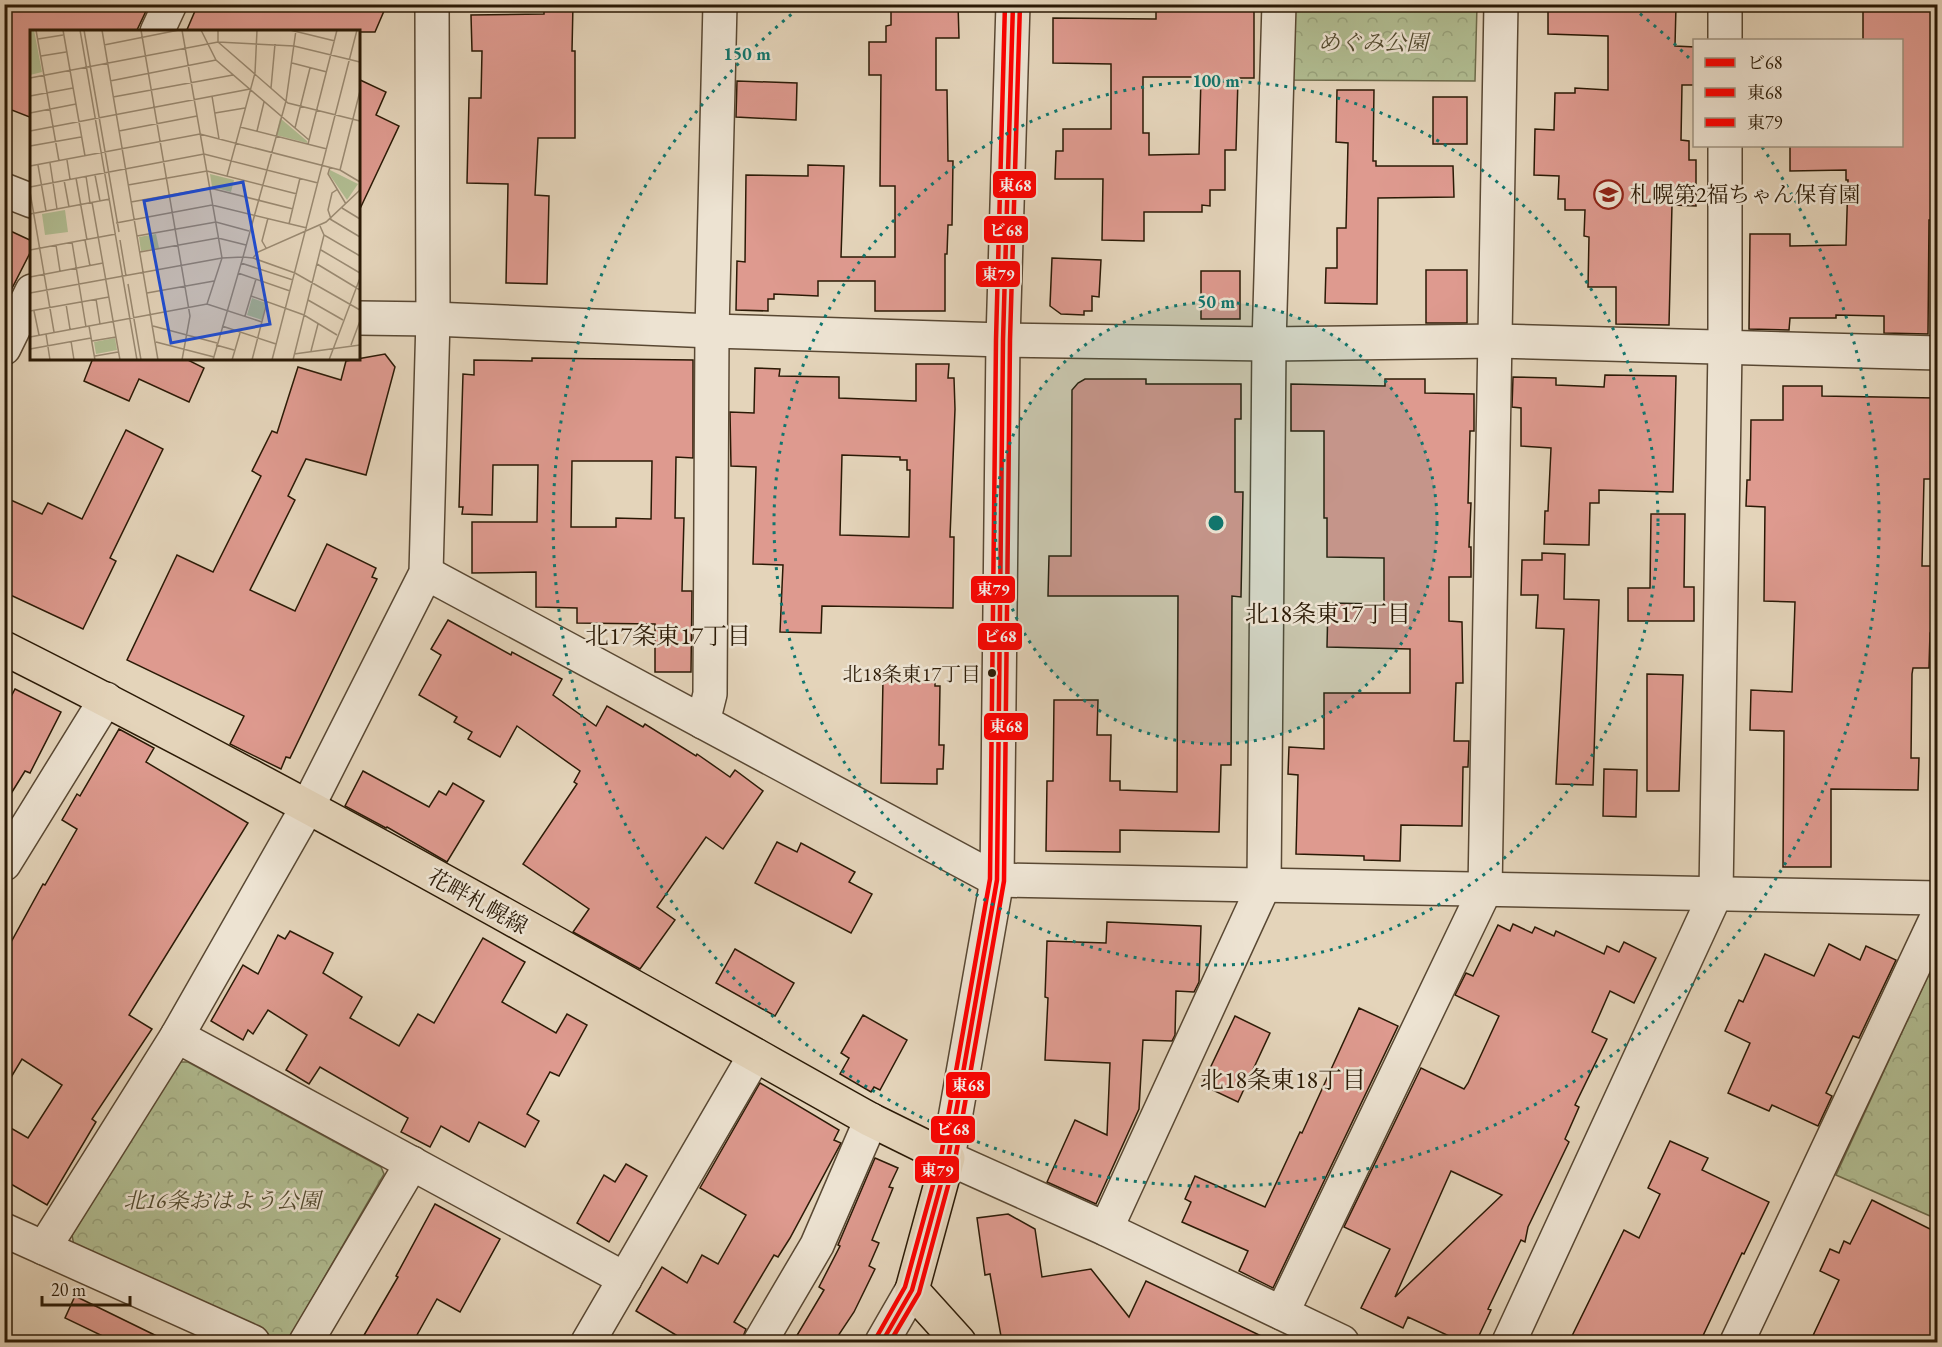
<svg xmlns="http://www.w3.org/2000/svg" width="1942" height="1347" viewBox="0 0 1942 1347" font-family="'EB Garamond','Noto Serif JP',serif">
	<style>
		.park { fill: url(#park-crowns); stroke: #6e6c4c; stroke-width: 1.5 }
		.building { fill: #de9a8f; stroke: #2b1a06; stroke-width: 1.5; fill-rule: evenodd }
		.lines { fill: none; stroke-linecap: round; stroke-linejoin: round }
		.minor-casing { stroke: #594833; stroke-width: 36 }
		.major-casing { stroke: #2b1a06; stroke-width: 36 }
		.minor { stroke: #ede3d2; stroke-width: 33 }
		.major { stroke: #e4d4ba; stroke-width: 33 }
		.bus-1-casing { stroke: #ede3d2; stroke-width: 9 }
		.bus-2-casing { stroke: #ede3d2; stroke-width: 9 }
		.bus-3-casing { stroke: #ede3d2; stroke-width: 9 }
		.bus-1 { stroke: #f00; stroke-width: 4.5 }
		.bus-2 { stroke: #f00; stroke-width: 4.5 }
		.bus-3 { stroke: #f00; stroke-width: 4.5 }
		.ring { fill: none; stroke: #0f766e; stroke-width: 3; stroke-dasharray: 3 6 }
		.bus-dot { fill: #2b1a06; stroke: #ede3d2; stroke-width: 2 }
		.labels { text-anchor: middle; stroke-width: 5; stroke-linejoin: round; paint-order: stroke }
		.bus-label { font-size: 20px; fill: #2b1a06; stroke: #ede3d2; text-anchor: end }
		.park-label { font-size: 22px; font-style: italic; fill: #534b30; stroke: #ede3d2 }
		.poi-label { font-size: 22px; fill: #2b1a06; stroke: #ede3d2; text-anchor: start }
		.street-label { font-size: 22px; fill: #2b1a06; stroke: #ede3d2 }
		.neighbourhood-label { font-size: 24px; fill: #2b1a06; stroke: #ede3d2 }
		.inset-road { fill: none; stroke: #9a8a72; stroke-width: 1.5 }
		.view { fill: #1d4ed8; fill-opacity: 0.15; stroke: #1d4ed8; stroke-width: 3 }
		.inset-edge { fill: none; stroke: #2b1a06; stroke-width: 3 }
		.centre { fill: #0f766e; stroke: #ede3d2; stroke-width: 3 }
		.ring-label { font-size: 18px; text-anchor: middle; font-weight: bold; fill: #0f766e; stroke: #ede3d2; stroke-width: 5; stroke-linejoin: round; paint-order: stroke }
		.line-badge { stroke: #ede3d2; stroke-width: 2 }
		.badge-label { font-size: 16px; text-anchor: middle; font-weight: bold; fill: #fff }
	</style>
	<defs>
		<pattern id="park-crowns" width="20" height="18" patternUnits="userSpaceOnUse" patternTransform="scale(1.5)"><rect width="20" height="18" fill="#b1bd92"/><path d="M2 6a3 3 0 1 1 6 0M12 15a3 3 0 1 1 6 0" fill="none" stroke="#98a27c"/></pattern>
	</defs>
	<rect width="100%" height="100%" fill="#e4d4ba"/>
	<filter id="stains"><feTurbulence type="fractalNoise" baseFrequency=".00333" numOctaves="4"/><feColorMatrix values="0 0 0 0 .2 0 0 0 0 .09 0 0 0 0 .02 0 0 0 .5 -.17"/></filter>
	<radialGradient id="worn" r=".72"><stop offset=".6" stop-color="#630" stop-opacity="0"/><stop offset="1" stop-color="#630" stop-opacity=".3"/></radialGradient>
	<g class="park">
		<polygon points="1287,5 1477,5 1475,81 1285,80"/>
		<polygon points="1937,956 1937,1219 1836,1175"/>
		<polygon points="179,1062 188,1062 381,1167 384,1174 287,1342 273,1342 74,1246 72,1235"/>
	</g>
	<g class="building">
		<polygon points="4,4 131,4 146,11 136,32 32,32 32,118 4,107"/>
		<polygon points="198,4 387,4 375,32 186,32"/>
		<polygon points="544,4 573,4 572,51 575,51 575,138 538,138 535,195 549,196 547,284 506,283 508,184 467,183 469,98 481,98 482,51 472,51 471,15 544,14"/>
		<polygon points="891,4 958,4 959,38 936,38 936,90 947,90 948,161 953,161 952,225 948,225 947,254 945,254 945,311 875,311 875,281 818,281 818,296 774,294 774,299 768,299 768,311 736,310 737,261 745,262 746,175 808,176 808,165 844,166 841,257 895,257 895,186 880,186 881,75 869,75 869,42 886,42 886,26 891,25"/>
		<path d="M1156,4H1254V78H1238L1236,150H1225V190H1210V206L1202,205V212H1144V241L1102,240L1103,179H1055L1056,151H1063V129H1111V64L1053,63V18L1156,19ZM1143,77H1201L1199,154L1149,155V133H1143Z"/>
		<polygon points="1548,4 1676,6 1675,46 1695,47 1695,85 1682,85 1681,140 1689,141 1689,160 1696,160 1696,206 1672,205 1669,325 1616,324 1616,287 1588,287 1589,237 1584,236 1585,210 1565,210 1565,199 1558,199 1559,176 1534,175 1535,129 1554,130 1555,93 1575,93 1575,88 1608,90 1608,36 1548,34"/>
		<polygon points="1863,4 1932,4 1932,151 1934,151 1933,220 1929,220 1928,334 1884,333 1884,316 1836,315 1836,318 1790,318 1789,330 1749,329 1750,234 1790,234 1790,246 1846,245 1848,180 1846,180 1846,170 1790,171 1790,146 1902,146 1902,40 1863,40"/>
		<polygon points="358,79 386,92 376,115 399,126 358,213"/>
		<polygon points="737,81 797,83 796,120 736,117"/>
		<polygon points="1337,90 1374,90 1373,161 1376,161 1376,166 1453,166 1454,197 1378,198 1377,304 1325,303 1326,268 1337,268 1337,228 1346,228 1348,143 1336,142"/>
		<rect x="1433" y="97" width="34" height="47"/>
		<polygon points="4,228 32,241 32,249 4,304"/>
		<polygon points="1052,258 1101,260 1099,297 1092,296 1092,311 1084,311 1084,315 1061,314 1050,306"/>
		<rect x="1426" y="270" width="41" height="53"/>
		<rect x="1201" y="271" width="39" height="48"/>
		<polygon points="385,354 395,367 366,475 306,459 288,496 295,500 250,590 295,611 327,544 376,568 372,577 377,579 290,758 286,757 281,769 230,744 244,716 127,660 177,555 213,572 261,476 252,471 272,431 277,433 298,367 341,380 346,361"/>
		<polygon points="93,358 184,358 204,368 189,402 139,379 129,401 84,381"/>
		<path d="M532,358L693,360V458L676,457L675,518H684L682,591H692L691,672H655V624L577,623V608L536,607V572L472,573V522H537L538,465H493L492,515L462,514L463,507H459L463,374L474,375V360L532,361ZM572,461H652L651,519L616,518V527H571Z"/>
		<path d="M916,364H949L948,378H954L955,409L950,537H954L953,608L822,606L821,633L780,632L783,565L753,564L756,467L731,466L730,412L754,413L755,368L780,369L779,376L839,377V398L916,401ZM842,455L900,457V460H907V470H910L909,537L840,535Z"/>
		<polygon points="1605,375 1676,376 1673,492 1599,490 1599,503 1590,503 1589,545 1544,544 1545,511 1548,511 1551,448 1521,446 1521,408 1512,407 1513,377 1556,378 1556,385 1604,387"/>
		<polygon points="1085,379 1146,379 1146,384 1241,384 1241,419 1235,419 1235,492 1243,492 1241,597 1232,596 1231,765 1221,765 1219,832 1120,830 1120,852 1046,851 1047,781 1053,781 1054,700 1098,700 1097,735 1111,735 1110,781 1120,781 1120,790 1177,792 1178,596 1048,596 1049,556 1071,556 1072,390 1078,383"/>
		<polygon points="1385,379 1425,379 1425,393 1474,394 1474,431 1470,431 1468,503 1471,503 1469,547 1471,547 1471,577 1449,577 1449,621 1462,622 1463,683 1456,683 1454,741 1469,741 1468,767 1463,767 1462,826 1401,825 1400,861 1364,860 1364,856 1296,854 1298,775 1288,774 1289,747 1324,749 1324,693 1410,693 1410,649 1327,647 1328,603 1384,604 1384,558 1327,557 1327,518 1324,518 1324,431 1291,431 1291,384 1385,386"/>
		<polygon points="1783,386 1822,386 1822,396 1935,398 1932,479 1924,479 1922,566 1932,566 1933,633 1930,633 1929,668 1913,668 1912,674 1911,758 1919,758 1918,790 1831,789 1831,867 1783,867 1784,731 1750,730 1751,690 1792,692 1795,602 1764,601 1765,507 1746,506 1747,480 1750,480 1751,420 1783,420"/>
		<polygon points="126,430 163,449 110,558 116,561 83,629 4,592 4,497 42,514 48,503 82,519"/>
		<polygon points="1651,514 1685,514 1684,587 1694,587 1694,621 1628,621 1628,588 1650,588"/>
		<polygon points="1542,553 1565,554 1564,599 1599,600 1593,785 1556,784 1564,629 1536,628 1538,595 1521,595 1522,560 1542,560"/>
		<polygon points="448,620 511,655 512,652 562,679 553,695 596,726 607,706 643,727 645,724 696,756 697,754 730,777 735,770 763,791 723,849 706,837 657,907 675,920 640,969 573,932 589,909 523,864 577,784 574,782 580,771 517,726 500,757 468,739 472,732 454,722 457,717 419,695 441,655 431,649"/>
		<polygon points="1647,674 1683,675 1679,791 1647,791"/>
		<polygon points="883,680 935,681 935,686 940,686 939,745 944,745 943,769 937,769 937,784 881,783"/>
		<polygon points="15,689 61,712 30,773 25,771 4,805 4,710"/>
		<polygon points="119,729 154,748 146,762 248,823 129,1015 152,1029 92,1119 96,1122 47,1205 4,1180 4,1124 28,1138 62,1085 22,1059 4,1089 4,955 43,884 45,885 77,829 62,820 77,794 80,796"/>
		<polygon points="1604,769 1637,770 1636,817 1603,816"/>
		<polygon points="363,771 429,807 439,791 446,795 453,783 484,801 447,862 387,827 386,828 345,806"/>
		<polygon points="777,842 797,852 801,843 855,872 849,882 872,894 851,933 755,883"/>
		<polygon points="1107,922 1201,926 1199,982 1194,992 1176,991 1175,1035 1172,1041 1143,1040 1139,1109 1096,1204 1047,1182 1075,1120 1107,1135 1110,1063 1045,1060 1048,998 1045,997 1047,941 1106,943"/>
		<path d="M1513,924L1532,933L1535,927L1554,936L1556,931L1604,954L1607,946L1619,952L1624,942L1656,958L1634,1003L1610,991L1592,1032L1607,1039L1575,1105L1579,1107L1565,1139L1569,1142L1528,1227L1525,1242L1521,1240L1488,1309L1491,1310L1476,1342H1462L1408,1317L1403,1328L1361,1308L1390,1249L1344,1227L1421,1068L1464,1089L1468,1083L1499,1016L1455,995L1466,973L1473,976L1498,925L1510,931ZM1451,1171L1502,1195L1395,1297Z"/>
		<polygon points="290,931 333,953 323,973 362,997 350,1018 399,1046 418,1014 434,1023 483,938 525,962 502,1002 556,1033 567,1014 587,1025 559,1076 550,1072 527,1114 539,1121 525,1147 479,1122 469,1142 441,1126 430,1147 401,1132 408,1118 320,1067 309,1084 286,1070 307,1035 268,1010 253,1034 248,1030 243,1040 211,1021 243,965 258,974 278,935 285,939"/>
		<polygon points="1829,944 1860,960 1866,946 1896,960 1859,1038 1853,1036 1826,1093 1832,1096 1818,1126 1772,1105 1769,1111 1728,1093 1750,1043 1725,1031 1739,1000 1743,1002 1765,954 1814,976"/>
		<polygon points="735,949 794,983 775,1016 716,983"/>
		<polygon points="1359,1008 1398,1026 1273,1288 1239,1271 1248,1251 1182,1222 1191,1202 1185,1199 1195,1176 1265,1207 1300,1132 1302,1133"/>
		<polygon points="863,1015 907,1040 880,1090 874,1087 871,1092 840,1074 849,1058 841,1053"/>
		<polygon points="1235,1016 1270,1033 1238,1102 1202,1085"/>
		<polygon points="760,1083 839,1130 834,1140 841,1143 790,1238 778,1257 774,1255 734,1322 746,1329 741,1342 671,1342 676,1335 636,1311 662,1267 687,1283 702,1255 718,1264 746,1215 700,1188"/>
		<polygon points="1670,1141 1708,1158 1702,1170 1769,1202 1744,1254 1742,1253 1700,1342 1569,1342 1624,1230 1639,1238 1660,1194 1648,1188"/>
		<polygon points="875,1158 898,1168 889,1187 893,1188 872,1240 879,1243 869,1266 875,1269 854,1312 834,1342 793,1342 824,1290 819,1287 840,1246 838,1245"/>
		<polygon points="626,1164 647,1176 609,1242 577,1223 604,1175 615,1182"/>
		<polygon points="1872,1200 1938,1233 1938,1342 1810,1342 1839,1280 1820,1271 1830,1249 1839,1253 1844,1241 1850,1244"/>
		<polygon points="435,1204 500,1239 460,1312 437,1299 413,1342 360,1342 398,1277 396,1276"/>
		<polygon points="1008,1214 1035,1229 1042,1277 1091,1269 1129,1317 1146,1281 1274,1342 1002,1342 990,1274 985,1275 977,1218"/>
		<polygon points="75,1296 169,1342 115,1342 65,1318"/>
	</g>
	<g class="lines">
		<defs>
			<g id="minor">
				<polyline points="1013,4 1003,340 997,880 948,1158 1106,1229 1342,1342"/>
				<polyline points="157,32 170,4"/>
				<polyline points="1725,40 1725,4"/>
				<polyline points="4,190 32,201"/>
				<polyline points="358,318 433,319 712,331 1003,340 1269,344 1496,341 1938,353"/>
				<polyline points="4,348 32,291"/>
				<polyline points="426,573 997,880 1938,898"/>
				<polyline points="703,722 710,694 712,331 720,4"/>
				<polyline points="4,864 106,699"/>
				<polyline points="177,1036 625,1279"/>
				<polyline points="1106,1229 1264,885 1269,344 1279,4"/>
				<polyline points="4,1230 253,1342"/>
				<polyline points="44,1248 177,1036 308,806 426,573 433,319 432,4"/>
				<polyline points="1282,1313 1485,890 1501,4"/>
				<polyline points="306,1342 412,1163"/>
				<polyline points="588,1342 755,1055"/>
				<polyline points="760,1342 817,1245 871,1120"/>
				<polyline points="882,1342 912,1290"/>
				<polyline points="1509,1342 1716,893 1725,348 1725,146"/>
				<polyline points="1737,1342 1938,915"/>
			</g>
			<path id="major" d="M4,648C298,796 584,959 871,1120L948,1158L912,1290L959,1342"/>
		</defs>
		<use href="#minor" class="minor-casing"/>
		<use href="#major" class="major-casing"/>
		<use href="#minor" class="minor"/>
		<use href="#major" class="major"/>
		<defs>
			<polyline id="bus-1" points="882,1342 912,1290 948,1158 997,880 1003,340 1013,4"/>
			<polyline id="bus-2" points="890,1342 919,1293 955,1160 1004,881 1010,340 1020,4"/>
			<polyline id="bus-3" points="876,1338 905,1287 941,1156 990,879 996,340 1005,4"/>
		</defs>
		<use href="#bus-1" class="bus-1-casing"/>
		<use href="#bus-2" class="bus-2-casing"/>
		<use href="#bus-3" class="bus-3-casing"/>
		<use href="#bus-1" class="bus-1"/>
		<use href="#bus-2" class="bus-2"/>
		<use href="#bus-3" class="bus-3"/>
	</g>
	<circle cx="1216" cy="523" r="221" fill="#0f766e" fill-opacity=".12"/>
	<g class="ring">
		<circle cx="1216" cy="523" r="221"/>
		<circle cx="1216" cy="523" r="442"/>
		<path d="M1633 8A663 663 0 0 1 1693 62M1762 147A663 663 0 1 1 799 8"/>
	</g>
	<defs>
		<symbol id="school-ring" viewBox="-11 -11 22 22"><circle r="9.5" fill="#ede3d2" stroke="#8f2418" stroke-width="1.5"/><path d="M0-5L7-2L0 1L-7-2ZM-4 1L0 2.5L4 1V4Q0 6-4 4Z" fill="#8f2418"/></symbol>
	</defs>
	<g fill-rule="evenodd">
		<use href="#school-ring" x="1592" y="178" width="33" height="33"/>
	</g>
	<circle class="bus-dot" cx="992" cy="673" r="5"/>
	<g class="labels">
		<g class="bus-label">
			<text x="981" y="681">北18条東17丁目</text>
		</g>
		<g class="park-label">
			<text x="1373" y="50">めぐみ公園</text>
			<text x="222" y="1208">北16条おはよう公園</text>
		</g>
		<g class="poi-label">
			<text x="1630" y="202">札幌第2福ちゃん保育園</text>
		</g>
		<g class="street-label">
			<text transform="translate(478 901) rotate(29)" y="8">花畔札幌線</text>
		</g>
		<g class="neighbourhood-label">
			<text x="1328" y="622">北18条東17丁目</text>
			<text x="668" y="644">北17条東17丁目</text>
			<text x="1283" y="1088">北18条東18丁目</text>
		</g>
	</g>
	<g transform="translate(30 30)">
		<rect width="330" height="330" fill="#e4d4ba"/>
		<path d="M300,140L328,154L317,170L299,144Z" fill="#b1bd92"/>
		<path d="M0,0H4L12,42L0,45ZM250,88L277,111V113L246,105ZM180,144L204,150L201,162L182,157ZM35,180L38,202L15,205L12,184ZM126,204L129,218L111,221L109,207ZM222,268L236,273L232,290L217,285ZM85,308L87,320L66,324L64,312Z" fill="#b1bd92"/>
		<path class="inset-road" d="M6,0L29,131M33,0L55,126M50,0L107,330M54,0L89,202M72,0L128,330M111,0L160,286L152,330M152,0L192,228L177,274M171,0L186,30L279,110M188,0V12L258,73L330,91M260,0L305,11M8,9L33,5M74,15L149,0M11,26L36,22M262,33L297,42M0,48L188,12L264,16L330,32M80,51L186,30M241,58L245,14M0,66L43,58M182,66L189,109M83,67L203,45M0,83L46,74M185,83L215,78M210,97L297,119M265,98L280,38M0,101L220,59M89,101L167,86M227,101L234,72M278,114L307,0M0,116L51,107M37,130L40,149M20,133L27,179M8,135L16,181M0,136L170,104L310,140L330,152M300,137L298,144L316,174M310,140L330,61M65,145L70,171M56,146L60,173M197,146L225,43L227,0M46,148L57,210M34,150L39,177M98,155L177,141L267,164M0,157L174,124L288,153M0,162L24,302M62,172L90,330M101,172L180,158L263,179M312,178L330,189M0,184L80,169M300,189L330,207M301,189L298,180L302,163L308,159M86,193L182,175L277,198M259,194L270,148M290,196L294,205L330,226M107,206L186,192L219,201M55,210L60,236M90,210L96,246M42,212L56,297M26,215L30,241M236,218L232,211L238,188M0,220L86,204M291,220L330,243M110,222L188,208L216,215M223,228L265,243L330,280M211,233L263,250M287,234L330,260M208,243L260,261M0,247L73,233M98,254L111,330M0,263L192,228L213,227L256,71L266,0M117,263L184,251M221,266L274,285L307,305M66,269L70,294M278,270L313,290M36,274L40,299M0,281L79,267M4,281L9,305M215,286L226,249M59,296L65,330M123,296L187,313M192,296L246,314M16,304L20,330M0,307L177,274L232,292M41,311L44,330M62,311L86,307M126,312L184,327M186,315L204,320M321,315L330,291M0,319L61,308M281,321L288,294M264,324L330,315M65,326L88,322M183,330L213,227L223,228L228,222L296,192L330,160M202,330L210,303M222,330L237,272M242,330L327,0M263,330L294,205M299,330L330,248"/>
		<path class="view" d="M213,152L240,294L141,313L114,171Z"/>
		<rect width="330" height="330" class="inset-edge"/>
	</g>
	<circle cx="1216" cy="523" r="9" class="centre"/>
	<g class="ring-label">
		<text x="747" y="60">150 m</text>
		<text x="1216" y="87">100 m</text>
		<text x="1216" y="308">50 m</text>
	</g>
	<g class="line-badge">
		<rect x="992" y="170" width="45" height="29" rx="6" fill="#f00"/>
		<rect x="983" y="215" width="46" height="29" rx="6" fill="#f00"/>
		<rect x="975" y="260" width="46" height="28" rx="6" fill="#f00"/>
		<rect x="970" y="575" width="46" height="29" rx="6" fill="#f00"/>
		<rect x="977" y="622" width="46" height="29" rx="6" fill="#f00"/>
		<rect x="983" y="712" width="46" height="29" rx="6" fill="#f00"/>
		<rect x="945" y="1071" width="46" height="28" rx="6" fill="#f00"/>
		<rect x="930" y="1115" width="46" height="29" rx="6" fill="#f00"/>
		<rect x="914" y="1155" width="46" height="29" rx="6" fill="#f00"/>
	</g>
	<g class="badge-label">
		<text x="1015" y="191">東68</text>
		<text x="1006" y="236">ビ68</text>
		<text x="998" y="280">東79</text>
		<text x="993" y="595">東79</text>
		<text x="1000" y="642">ビ68</text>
		<text x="1006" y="732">東68</text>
		<text x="968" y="1091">東68</text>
		<text x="953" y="1135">ビ68</text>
		<text x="937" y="1176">東79</text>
	</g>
	<rect width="1942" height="1347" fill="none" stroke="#e4d4ba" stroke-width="24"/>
	<rect x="6" y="6" width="1930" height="1335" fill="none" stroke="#2b1a06" stroke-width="3"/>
	<rect x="12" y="12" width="1918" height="1323" fill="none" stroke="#2b1a06" stroke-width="1.5"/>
	<rect x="1693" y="39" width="210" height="108" fill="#ede3d2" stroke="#9f9380" stroke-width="1.5"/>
	<rect x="1705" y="58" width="30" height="9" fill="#ff0000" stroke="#9f9380" stroke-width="1.5"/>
	<text x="1747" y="69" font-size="18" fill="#2b1a06">ビ68</text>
	<rect x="1705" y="88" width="30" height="9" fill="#ff0000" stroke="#9f9380" stroke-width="1.5"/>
	<text x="1747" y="99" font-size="18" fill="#2b1a06">東68</text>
	<rect x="1705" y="118" width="30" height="9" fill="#ff0000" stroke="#9f9380" stroke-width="1.5"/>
	<text x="1747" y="129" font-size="18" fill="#2b1a06">東79</text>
	<path d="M42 1296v9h88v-9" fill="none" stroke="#2b1a06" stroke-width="3"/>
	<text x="51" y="1296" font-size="18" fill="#2b1a06" stroke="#ede3d2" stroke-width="4.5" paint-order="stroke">20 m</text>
	<rect width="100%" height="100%" filter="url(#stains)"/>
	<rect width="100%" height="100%" fill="url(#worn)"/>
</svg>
